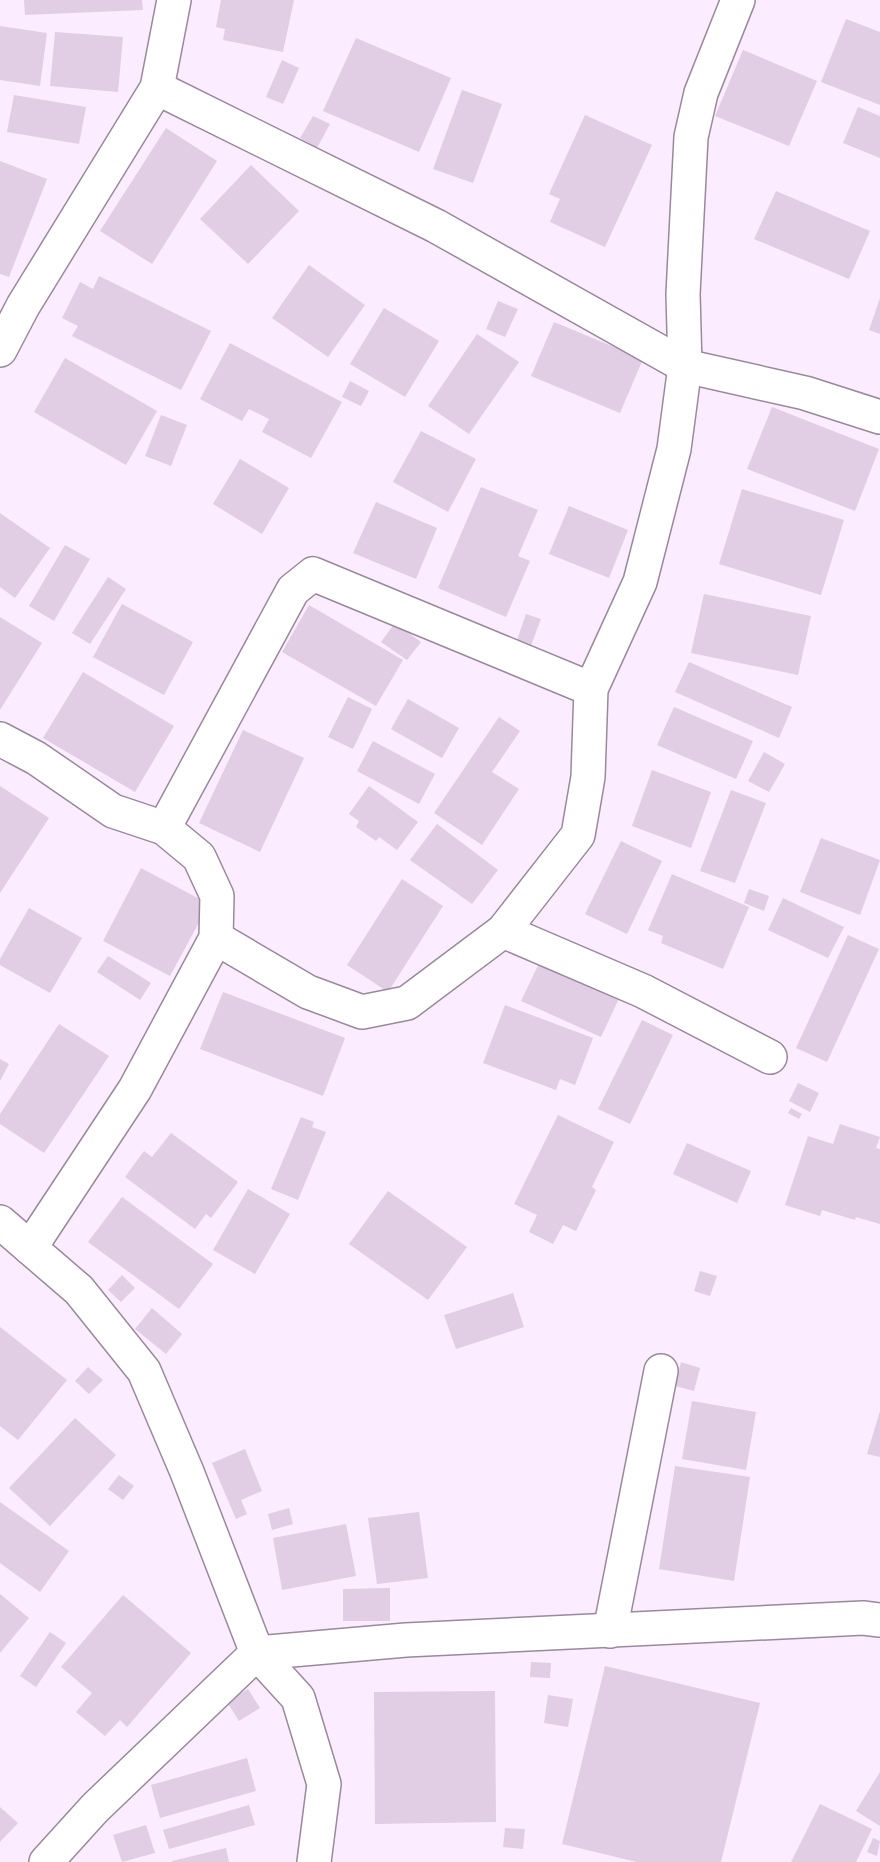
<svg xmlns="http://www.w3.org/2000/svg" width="880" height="1862" viewBox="0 0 880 1862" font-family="'Source Sans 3',sans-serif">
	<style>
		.building { fill: #e1cde4 }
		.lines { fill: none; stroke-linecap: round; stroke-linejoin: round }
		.minor-casing { stroke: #9a889e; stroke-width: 36 }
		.minor { stroke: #fff; stroke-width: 33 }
	</style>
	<rect width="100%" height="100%" fill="#fcecff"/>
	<g class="building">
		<polygon points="24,0 142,0 143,10 25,15"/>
		<polygon points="221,0 294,0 283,52 223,40 225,29 216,27"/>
		<polygon points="846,19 880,32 880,105 821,82"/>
		<polygon points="0,26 47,33 40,86 0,80"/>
		<polygon points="55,32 123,37 118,92 50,86"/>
		<polygon points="356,38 451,78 419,152 323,111"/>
		<polygon points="743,50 817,81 789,146 715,116"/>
		<polygon points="282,60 299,68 283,104 266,97"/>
		<polygon points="462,90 502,104 473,183 433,169"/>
		<polygon points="14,95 86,107 79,144 7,132"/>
		<polygon points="858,107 880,116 880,158 843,143"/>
		<polygon points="585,115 652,145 605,247 550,222 560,199 549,194"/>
		<polygon points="313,116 330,124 317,148 300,138"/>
		<polygon points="166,128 217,161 152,264 100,231"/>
		<polygon points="0,161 47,179 9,277 0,274"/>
		<polygon points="251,165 299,211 248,264 200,219"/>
		<polygon points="776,191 870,231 849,279 754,239"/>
		<polygon points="309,265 365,305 328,357 272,318"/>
		<polygon points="99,276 211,331 181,390 72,336 78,326 62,318 80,282 93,289"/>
		<polygon points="880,298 880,334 869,330"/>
		<polygon points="498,301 518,309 505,337 486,329"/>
		<polygon points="384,308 439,341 405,397 350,364"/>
		<polygon points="554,322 643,359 620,413 531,376"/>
		<polygon points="477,334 519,362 469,434 428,406"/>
		<polygon points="230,343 342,402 311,458 262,432 269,419 249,409 242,421 200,399"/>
		<polygon points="65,358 157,411 126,465 34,412"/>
		<polygon points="350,381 369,391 361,406 342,397"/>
		<polygon points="772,407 879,449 855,511 747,469"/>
		<polygon points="161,415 187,425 171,466 145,456"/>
		<polygon points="421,431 476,459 448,512 393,482"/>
		<polygon points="240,459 289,488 262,534 213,504"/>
		<polygon points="481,487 538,510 518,556 530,561 506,617 438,588"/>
		<polygon points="742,489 844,520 821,595 719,564"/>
		<polygon points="376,502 437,528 416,579 353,553"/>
		<polygon points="569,506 628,530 609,578 549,554"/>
		<polygon points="0,513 50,548 15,598 0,587"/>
		<polygon points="65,545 90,559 54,621 29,606"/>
		<polygon points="108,577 126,589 90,644 72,633"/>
		<polygon points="704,594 811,616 798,675 691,653"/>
		<polygon points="122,604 193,642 164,695 93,657"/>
		<polygon points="309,605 403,660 376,706 282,652"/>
		<polygon points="526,614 541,619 530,648 516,643"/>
		<polygon points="0,617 42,643 0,710"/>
		<polygon points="395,623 421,642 407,660 381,642"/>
		<polygon points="689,662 792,707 779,738 675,692"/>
		<polygon points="83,672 174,726 135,792 43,738"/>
		<polygon points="348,697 372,709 353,749 328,737"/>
		<polygon points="408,699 459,728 442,758 391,729"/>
		<polygon points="674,707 753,741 736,779 657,745"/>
		<polygon points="499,717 520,731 492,772 519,789 482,845 434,813"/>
		<polygon points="243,730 304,758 260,852 199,823"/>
		<polygon points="373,741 435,774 419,804 357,771"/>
		<polygon points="764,752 785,764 769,792 748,781"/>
		<polygon points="652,770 711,792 691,848 632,826"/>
		<polygon points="0,786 49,818 0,893"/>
		<polygon points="369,786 418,822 397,850 379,837 376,841 356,827 359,821 349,814"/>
		<polygon points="731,790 766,803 735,883 700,871"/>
		<polygon points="437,824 498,870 472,904 410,860"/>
		<polygon points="821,838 880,860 860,915 800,892"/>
		<polygon points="621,841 662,861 627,934 585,914"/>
		<polygon points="141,868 209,904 170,976 103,941"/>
		<polygon points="672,874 749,907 723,969 661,943 663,936 648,930"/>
		<polygon points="402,879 443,906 388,992 347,965"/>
		<polygon points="749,889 769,896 764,911 744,903"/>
		<polygon points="783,898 844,927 828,958 768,930"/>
		<polygon points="29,908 82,938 50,993 0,965 0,959"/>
		<polygon points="848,935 879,949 827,1062 796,1048"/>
		<polygon points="108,956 151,983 140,1000 97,972"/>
		<polygon points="542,957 622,992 601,1037 521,1001"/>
		<polygon points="223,992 345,1038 323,1096 200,1049"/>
		<polygon points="505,1005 593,1038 575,1085 560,1079 556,1090 483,1063"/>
		<polygon points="642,1020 673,1035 630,1124 598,1109"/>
		<polygon points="59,1024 109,1056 44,1153 0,1124 0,1114"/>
		<polygon points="0,1059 9,1064 0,1081"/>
		<polygon points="798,1083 819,1093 810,1112 789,1101"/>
		<polygon points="791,1108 802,1114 799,1119 788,1113"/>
		<polygon points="558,1115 614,1142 592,1187 596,1190 576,1231 563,1225 553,1244 529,1232 537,1215 514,1204"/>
		<polygon points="301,1117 314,1122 312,1127 326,1132 298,1200 271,1189"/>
		<polygon points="840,1124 880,1137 876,1148 880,1149 880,1224 856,1217 855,1220 822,1210 820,1216 785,1205 808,1136 833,1144"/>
		<polygon points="171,1133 238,1182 211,1218 206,1214 195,1229 125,1177 144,1151 152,1157"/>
		<polygon points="687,1143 751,1171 737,1203 673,1174"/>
		<polygon points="248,1189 290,1214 255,1274 213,1250"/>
		<polygon points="388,1191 467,1247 428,1300 349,1244"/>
		<polygon points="122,1197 213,1264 179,1309 88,1242"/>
		<polygon points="700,1271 717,1276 710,1296 694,1291"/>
		<polygon points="122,1275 135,1288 121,1302 108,1290"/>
		<polygon points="513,1293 524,1327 456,1349 444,1315"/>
		<polygon points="152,1308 182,1334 166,1354 135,1329"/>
		<polygon points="0,1327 67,1380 18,1440 0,1426"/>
		<polygon points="681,1362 700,1368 694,1391 675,1386"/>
		<polygon points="88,1367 103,1380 89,1394 75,1381"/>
		<polygon points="692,1401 756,1412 746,1470 682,1459"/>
		<polygon points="880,1411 880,1457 867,1454"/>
		<polygon points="75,1418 116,1455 50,1526 9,1488"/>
		<polygon points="245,1449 262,1491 241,1500 247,1514 236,1519 212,1463"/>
		<polygon points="675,1466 750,1477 734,1581 659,1569"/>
		<polygon points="119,1475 134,1486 123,1500 108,1489"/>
		<polygon points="0,1502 69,1551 40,1592 0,1563"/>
		<polygon points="289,1508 293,1524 272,1530 268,1514"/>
		<polygon points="419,1512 428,1578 377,1584 368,1518"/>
		<polygon points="346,1524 356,1576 282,1590 273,1538"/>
		<polygon points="390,1588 390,1621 343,1621 343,1589"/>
		<polygon points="0,1594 29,1618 0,1653"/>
		<polygon points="123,1595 191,1653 127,1727 120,1720 105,1736 76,1712 92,1693 61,1667"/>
		<polygon points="50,1632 66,1643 36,1687 20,1676"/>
		<polygon points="531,1662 551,1663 550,1678 530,1677"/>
		<polygon points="605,1666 760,1703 721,1862 637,1862 562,1844"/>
		<polygon points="248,1689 260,1708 239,1721 227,1702"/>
		<polygon points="495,1691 496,1822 375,1824 374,1692"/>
		<polygon points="548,1695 573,1699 568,1727 544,1723"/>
		<polygon points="247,1758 256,1791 160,1818 151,1785"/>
		<polygon points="880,1772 880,1826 856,1811"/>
		<polygon points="820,1804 872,1829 856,1862 791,1862"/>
		<polygon points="249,1805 255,1825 169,1849 163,1830"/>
		<polygon points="0,1807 18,1823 0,1842"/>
		<polygon points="146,1825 155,1853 122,1862 113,1835"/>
		<polygon points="505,1828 525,1829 523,1849 503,1847"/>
		<polygon points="873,1838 880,1841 877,1856 867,1852"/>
		<polygon points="226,1848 229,1862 172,1862 172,1861"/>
	</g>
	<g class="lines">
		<defs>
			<g id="minor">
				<polyline points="157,88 436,226 685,366 805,393 880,417"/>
				<polyline points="0,350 23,306 157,88 174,0"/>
				<polyline points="0,739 36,758 113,811 164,828 199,857 217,896 216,938 135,1089 30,1248"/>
				<polyline points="164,828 293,590 313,574 591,689"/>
				<polyline points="503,931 643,991 770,1057"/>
				<polyline points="216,938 308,992 362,1012 407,1003 503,931 578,835 588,777 591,689 640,582 674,449 685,366 683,294 691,137 701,93 738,0"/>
				<polyline points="0,1222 79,1290 144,1371 187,1472 257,1653 298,1698 324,1784 314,1862"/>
				<polyline points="610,1631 661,1371"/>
				<polyline points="46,1862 95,1808 257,1653 406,1640 863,1618 880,1620"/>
			</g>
		</defs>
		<use href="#minor" class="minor-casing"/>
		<use href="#minor" class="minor"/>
	</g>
</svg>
